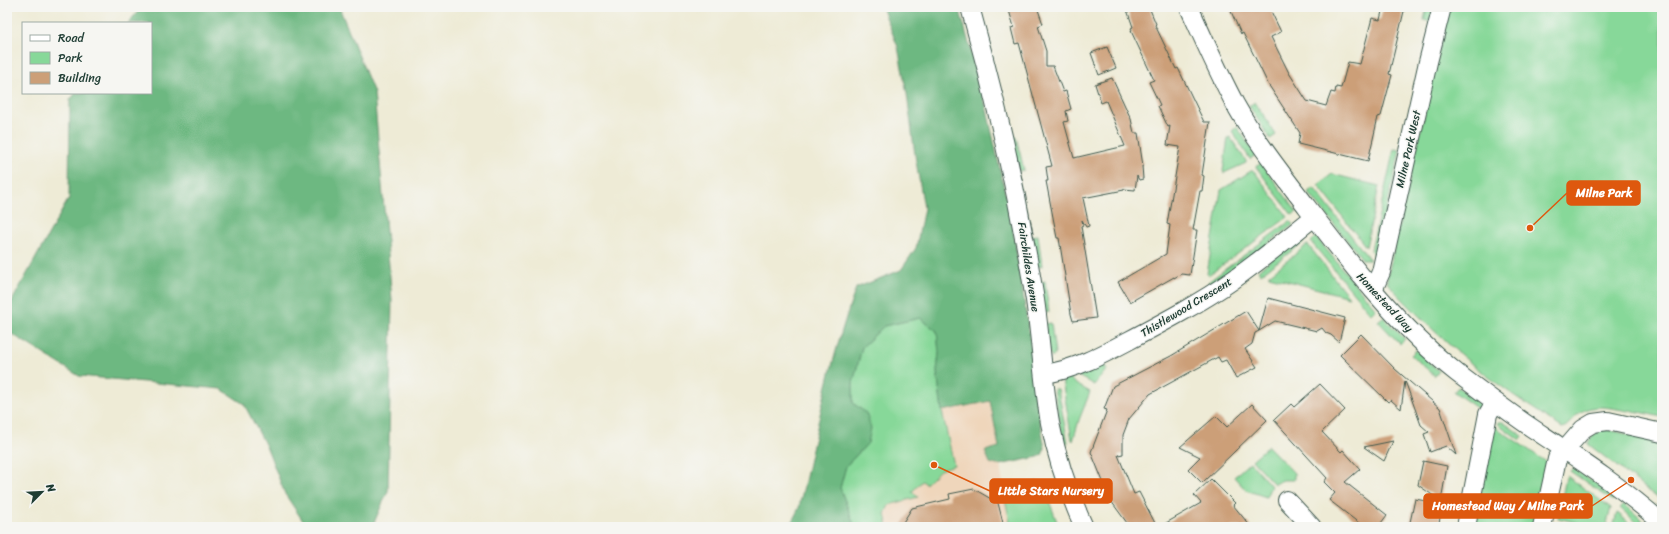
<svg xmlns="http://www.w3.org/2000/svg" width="1669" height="534" viewBox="0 0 1669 534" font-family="Sriracha,sans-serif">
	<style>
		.built { fill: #efd6bb }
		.green { fill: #87d899; stroke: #538a66 }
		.forest { fill: #6db881; stroke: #467a5a }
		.building { fill: #cc9f78 }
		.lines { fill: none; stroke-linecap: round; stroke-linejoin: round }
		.minor-casing { stroke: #3e574c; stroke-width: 20 }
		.minor { stroke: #fff; stroke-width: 18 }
		.labels { text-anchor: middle; stroke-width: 3; stroke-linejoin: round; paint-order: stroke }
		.street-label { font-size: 11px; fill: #1f3d34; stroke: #f6f6f2 }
		.leader { fill: none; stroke: #de580e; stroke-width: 1.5 }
		.callout-dot { fill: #de580e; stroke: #f6f6f2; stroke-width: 1.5 }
		.callout { fill: #de580e; stroke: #de580e; stroke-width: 1.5 }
		.callout-label { font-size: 12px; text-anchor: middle; font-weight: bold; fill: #fff }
	</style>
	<rect width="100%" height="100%" fill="#f6f6f2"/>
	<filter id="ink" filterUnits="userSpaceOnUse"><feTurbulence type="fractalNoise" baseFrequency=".025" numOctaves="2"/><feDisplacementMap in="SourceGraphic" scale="8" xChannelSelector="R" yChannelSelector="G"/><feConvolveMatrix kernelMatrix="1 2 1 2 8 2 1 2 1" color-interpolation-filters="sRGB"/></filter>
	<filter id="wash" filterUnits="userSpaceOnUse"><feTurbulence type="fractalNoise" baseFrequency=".012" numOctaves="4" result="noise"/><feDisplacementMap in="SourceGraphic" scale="16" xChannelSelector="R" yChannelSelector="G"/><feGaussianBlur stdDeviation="0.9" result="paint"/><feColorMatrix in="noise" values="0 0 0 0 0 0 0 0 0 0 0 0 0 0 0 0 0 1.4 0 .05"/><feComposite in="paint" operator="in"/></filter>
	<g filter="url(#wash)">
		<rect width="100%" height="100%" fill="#eeebd6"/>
		<polygon class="built" points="990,400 999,447 1001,472 1012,527 840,527 942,411"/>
		<g class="green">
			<polygon points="1427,7 1434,7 1430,22 1424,20"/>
			<path d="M1449,7H1662V417L1629,410L1628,411C1610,408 1591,402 1576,416C1571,420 1568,427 1562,428C1527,404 1492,382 1460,354C1434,332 1411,308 1388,284L1387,279Z"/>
			<polygon points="1255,102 1276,135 1270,139 1249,106"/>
			<polygon points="1237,127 1256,155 1250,159 1232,131"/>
			<polygon points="1016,137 1024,170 1019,171 1011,139"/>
			<polygon points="1230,137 1246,161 1246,163 1224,173 1223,171 1228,138"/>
			<polygon points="1394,149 1400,150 1376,257 1374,257 1371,250"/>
			<polygon points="1261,163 1297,212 1292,215 1256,167"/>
			<polygon points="1251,171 1254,171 1288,217 1209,275 1207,274 1221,190"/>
			<polygon points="1332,174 1379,186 1366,247 1318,185"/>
			<polygon points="1314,188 1370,260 1363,260 1308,192"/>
			<polygon points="1290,221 1293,225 1211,286 1208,282"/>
			<polygon points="1038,235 1042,266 1037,267 1032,236"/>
			<polygon points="1301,237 1305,241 1261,274 1258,270"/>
			<polygon points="1316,237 1376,309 1371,314 1311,242"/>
			<polygon points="1307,245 1309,246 1349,297 1269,276 1269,275"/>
			<polygon points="1045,281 1049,312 1044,313 1040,282"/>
			<polygon points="1383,317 1405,339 1400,344 1378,321"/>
			<polygon points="920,318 937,331 939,353 937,372 942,411 954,465 940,470 926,484 922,481 912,492 918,497 889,505 885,514 888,527 855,527 840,488 846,466 868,443 866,413 853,403 853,383 862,347 884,326"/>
			<polygon points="1051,323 1055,354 1052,358 1049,352 1045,324"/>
			<polygon points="1416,350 1439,371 1435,376 1411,355"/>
			<polygon points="1101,362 1107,369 1094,385 1078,376 1077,373"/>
			<polygon points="1069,377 1074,383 1090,392 1079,420 1073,441 1072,440 1062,380"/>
			<polygon points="1458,387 1478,402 1480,405 1481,411 1454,392"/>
			<polygon points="1054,389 1058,389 1068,443 1063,444"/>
			<polygon points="1499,422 1503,422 1523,436 1520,440 1497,423"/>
			<polygon points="1494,426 1548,463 1535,527 1473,527"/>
			<polygon points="1600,430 1609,430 1662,442 1662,499 1655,496 1588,444 1593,435"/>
			<polygon points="1268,446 1294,473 1294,480 1283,480 1274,484 1252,460"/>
			<polygon points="1250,462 1271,486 1266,497 1246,490 1234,477"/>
			<polygon points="1573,468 1614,496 1613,501 1570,471"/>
			<polygon points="1567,476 1611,508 1606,527 1594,527 1558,518 1566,477"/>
			<polygon points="1036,482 1041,482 1043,485 1059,527 1011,527 1003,490"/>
			<polygon points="1624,504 1650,527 1642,527 1620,508"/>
			<polygon points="1617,513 1619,514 1633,527 1613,527"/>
		</g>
		<g class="forest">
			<polygon points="142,7 339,7 374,93 392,300 388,491 372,527 307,527 285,494 267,448 244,404 221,389 79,376 7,331 7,310 69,198 70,100 76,93 151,93 151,23 128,23"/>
			<path d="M882,7H959L987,110L1013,229L1032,352L1040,421L1045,448L1042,455L1038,457L999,465L990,463L985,451L999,447L990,401L942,411L937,372L939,353L937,331L920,318L884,326L862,347L853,383V403L866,413L871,428L868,443L846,466L840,488L855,527H789L799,508C816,434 830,359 856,288L901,270L916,248L924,208L915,155L907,94L898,47Z"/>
		</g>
		<g id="blocks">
			<g class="building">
				<polygon points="1008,7 1037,7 1043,24 1038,26 1046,51 1046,66 1053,66 1063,92 1066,91 1071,109 1066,111 1068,121 1064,122 1074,158 1125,146 1106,101 1101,103 1095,84 1112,78 1131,119 1134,133 1138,133 1143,166 1142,166 1143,179 1139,180 1137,176 1135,190 1124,189 1124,190 1083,198 1089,226 1086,227 1082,220 1083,225 1081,226 1096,318 1073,321 1071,314 1059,238 1057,238 1046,181 1048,181 1046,167 1052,166 1019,43 1015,44 1011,28 1014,27"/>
				<polygon points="1126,7 1149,7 1156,24 1155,25 1176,69 1178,68 1204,122 1210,122 1202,175 1204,176 1202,191 1200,191 1193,230 1197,230 1190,275 1181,274 1174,278 1174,277 1130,302 1118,282 1166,254 1170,225 1167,224 1180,147 1167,145 1170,126 1168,127 1158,106 1160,105 1149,82 1154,80 1131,31 1132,30 1131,28 1133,27"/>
				<polygon points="1229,7 1269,7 1281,32 1271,37 1289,73 1307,101 1326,106 1331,92 1335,93 1336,87 1341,88 1348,62 1360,64 1372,18 1380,20 1383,7 1405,7 1389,74 1392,75 1381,116 1378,117 1368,161 1298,144 1300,133 1268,84 1243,33 1241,34"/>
				<polygon points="1107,47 1116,68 1099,75 1091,53"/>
				<polygon points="1268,298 1345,318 1339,342 1331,335 1326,333 1322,328 1317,331 1275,321 1259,331"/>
				<polygon points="1246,311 1259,331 1255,333 1252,344 1245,349 1257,367 1236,378 1226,360 1221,362 1218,357 1150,394 1129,419 1123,435 1123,454 1118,455 1134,494 1139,492 1157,527 1130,527 1111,501 1091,452 1107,410 1104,409 1113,386 1171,356"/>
				<polygon points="1361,334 1395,369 1440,408 1456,455 1446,446 1430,452 1424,434 1429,432 1421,425 1405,381 1401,409 1391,400 1388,402 1340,355"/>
				<polygon points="1320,384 1345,410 1322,432 1341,452 1343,450 1360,469 1345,482 1387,515 1378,527 1364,527 1329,500 1335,493 1324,482 1327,478 1274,420 1291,404 1294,407"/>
				<polygon points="1252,404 1267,420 1202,483 1188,469 1200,457 1180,447 1216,416 1227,427"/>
				<polygon points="1393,441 1384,461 1364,447"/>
				<polygon points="1423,461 1447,466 1441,501 1418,485"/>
				<polygon points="1211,479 1235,503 1233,505 1251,527 1159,527 1201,503 1194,495"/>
				<polygon points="974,489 998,503 1004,527 900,527 912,508 950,499 949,494"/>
				<polygon points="1415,499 1442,504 1439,524 1436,523 1436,527 1409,527"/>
			</g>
		</g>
	</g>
	<g filter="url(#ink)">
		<use href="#blocks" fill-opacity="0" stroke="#3e574c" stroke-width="1"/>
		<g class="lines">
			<defs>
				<g id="minor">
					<path d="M970,7C997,103 1019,201 1035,300C1041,341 1043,383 1050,423C1057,459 1069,494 1084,527"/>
					<path d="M1189,7C1204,40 1218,72 1235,104C1255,140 1282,174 1307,207C1351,265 1400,328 1457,373C1482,392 1507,411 1532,428C1577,458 1622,487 1662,523"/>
					<polyline points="1373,290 1381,272 1428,62 1442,7"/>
					<path d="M1044,374C1074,370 1102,355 1128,341C1164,322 1200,303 1233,280C1261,260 1288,238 1314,217"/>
					<polyline points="1287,500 1312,527"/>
					<polyline points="1466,527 1488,414 1495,402"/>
					<polyline points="1542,527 1557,459 1583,429 1593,423 1608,421 1662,433"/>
				</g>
			</defs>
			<use href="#minor" class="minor-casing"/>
			<use href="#minor" class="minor"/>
		</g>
	</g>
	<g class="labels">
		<g class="street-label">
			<text transform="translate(1408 149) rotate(-77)" y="4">Milne Park West</text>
			<text transform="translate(1029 267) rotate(81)" y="4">Fairchildes Avenue</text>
			<text transform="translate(1385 302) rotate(47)" y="4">Homestead Way</text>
			<text transform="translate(1186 307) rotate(-31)" y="4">Thistlewood Crescent</text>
		</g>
	</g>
	<path class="leader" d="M1530 228L1567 193M934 465L990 491M1631 480L1592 506"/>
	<g class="callout-dot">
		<circle cx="1530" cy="228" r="4"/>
		<circle cx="934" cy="465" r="4"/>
		<circle cx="1631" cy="480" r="4"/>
	</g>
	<g class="callout">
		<rect x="1567" y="181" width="73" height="24" rx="4"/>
		<rect x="990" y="479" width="122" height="24" rx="4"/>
		<rect x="1424" y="494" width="168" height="24" rx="4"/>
	</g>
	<g class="callout-label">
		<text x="1604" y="197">Milne Park</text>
		<text x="1051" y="495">Little Stars Nursery</text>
		<text x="1508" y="510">Homestead Way / Milne Park</text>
	</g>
	<rect width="1669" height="534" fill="none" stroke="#f6f6f2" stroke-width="24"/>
	<rect x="22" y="22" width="130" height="72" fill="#f6f6f2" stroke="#a0aca6"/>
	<rect x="30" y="35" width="20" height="6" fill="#ffffff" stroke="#a0aca6"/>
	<text x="58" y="42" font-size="12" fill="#1f3d34">Road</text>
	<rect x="30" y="52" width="20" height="12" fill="#87d899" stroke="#a0aca6"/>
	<text x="58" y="62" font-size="12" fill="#1f3d34">Park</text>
	<rect x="30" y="72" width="20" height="12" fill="#cc9f78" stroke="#a0aca6"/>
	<text x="58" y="82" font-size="12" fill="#1f3d34">Building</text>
	<g transform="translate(42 492) rotate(66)" stroke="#f6f6f2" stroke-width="3" paint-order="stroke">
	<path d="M0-3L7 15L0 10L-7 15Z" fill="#1f3d34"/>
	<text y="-6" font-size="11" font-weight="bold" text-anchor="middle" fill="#1f3d34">N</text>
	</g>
</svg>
